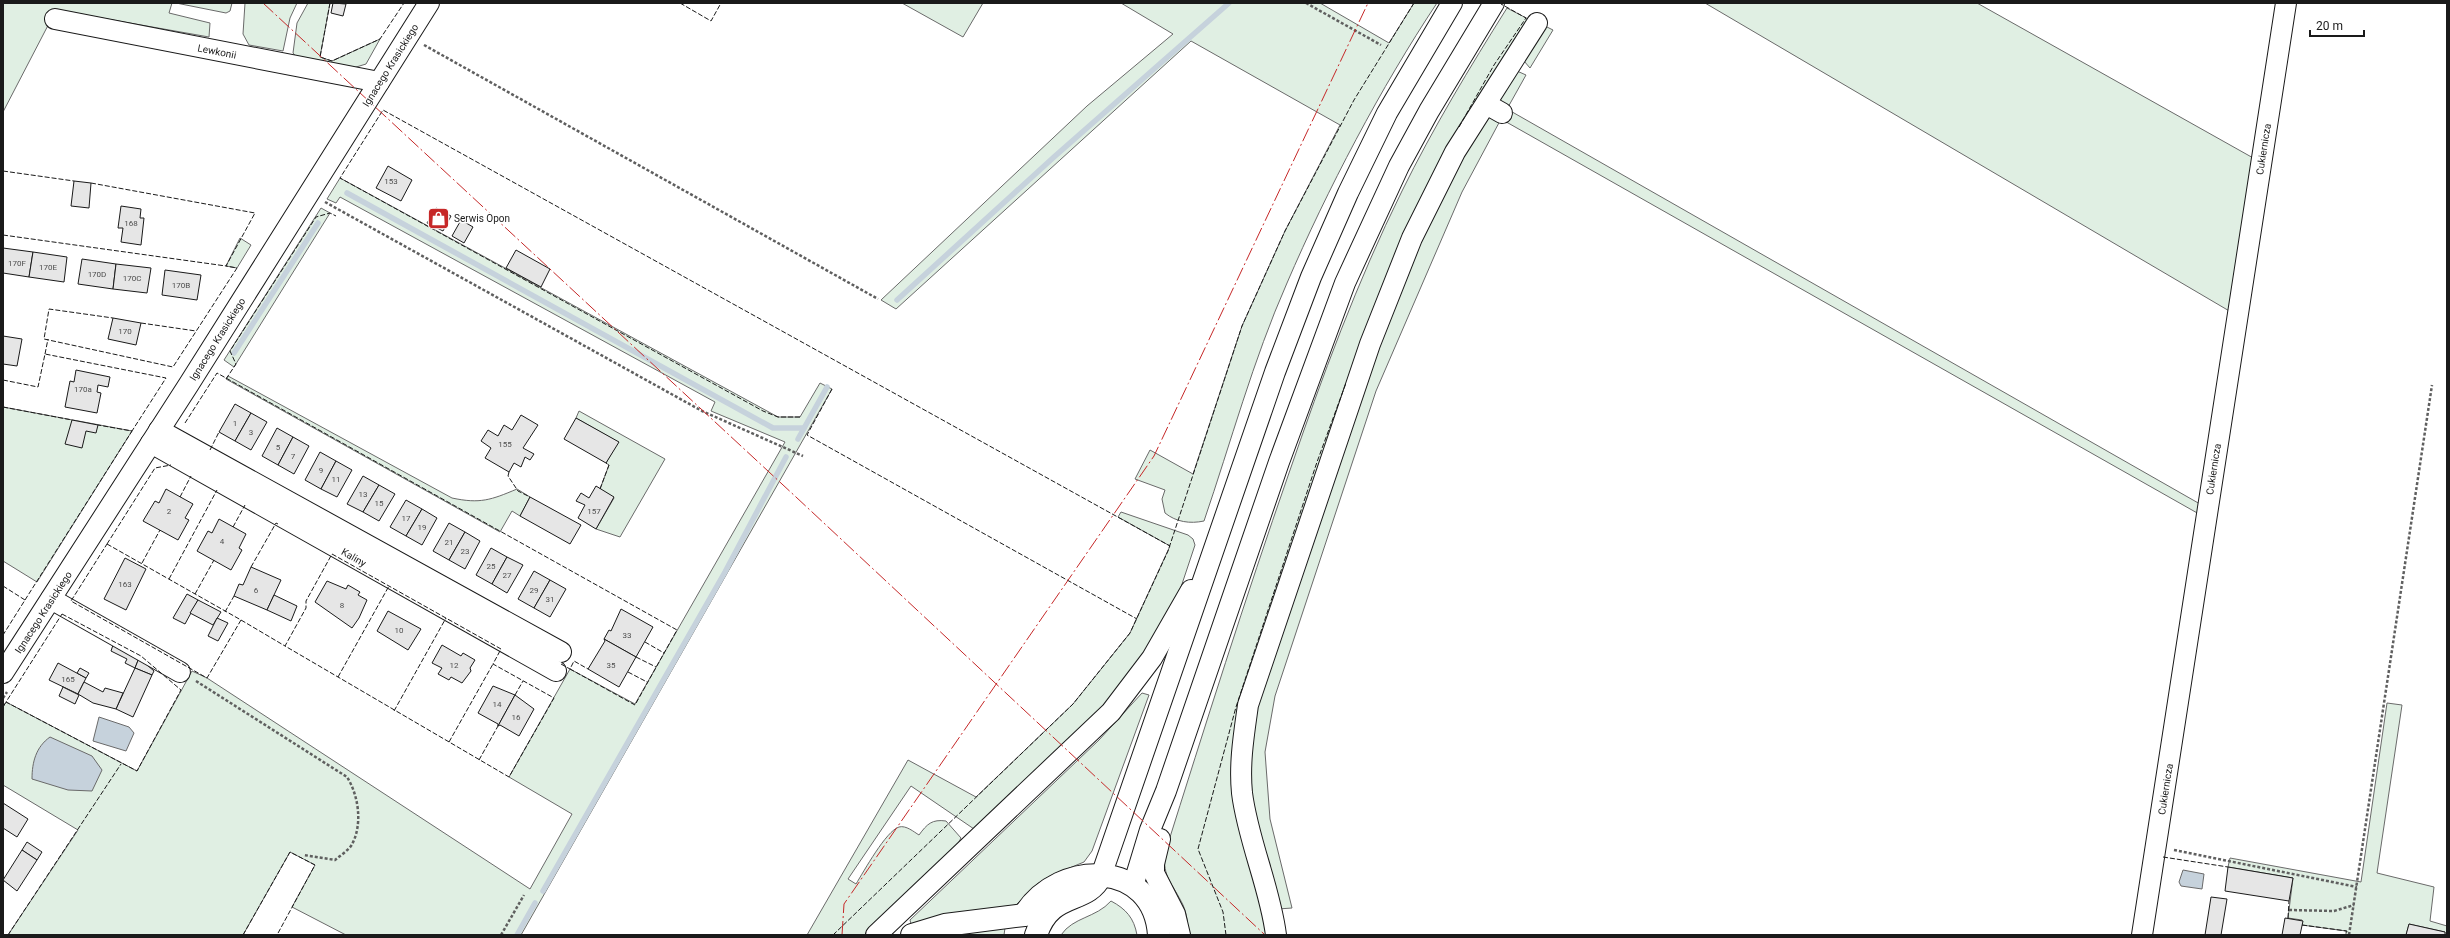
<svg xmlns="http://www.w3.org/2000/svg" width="2450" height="938" viewBox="0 0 2450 938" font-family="Roboto,sans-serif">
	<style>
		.green { fill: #e0efe3; stroke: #6a6a6a }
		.water { fill: #c6d2dc; stroke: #6a6a6a }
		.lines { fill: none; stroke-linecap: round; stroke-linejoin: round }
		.stream { stroke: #c6d2dc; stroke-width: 5.5 }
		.building { fill: #e6e6e6; stroke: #1a1a1a }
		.minor-casing { stroke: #1a1a1a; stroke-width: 22 }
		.major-casing { stroke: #1a1a1a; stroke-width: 24 }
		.highway-casing { stroke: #1a1a1a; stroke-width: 24 }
		.path { stroke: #5f5f5f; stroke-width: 2.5; stroke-dasharray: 3 2; stroke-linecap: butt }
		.minor { stroke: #fff; stroke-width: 20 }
		.major { stroke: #fff; stroke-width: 22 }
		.highway { stroke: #fff; stroke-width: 22 }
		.fence { stroke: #1a1a1a; stroke-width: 1; stroke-dasharray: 5 2; stroke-linecap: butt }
		.power { stroke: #c62828; stroke-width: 1; stroke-dasharray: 14 3 2 3; stroke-linecap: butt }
		.labels { text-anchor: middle; stroke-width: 3; stroke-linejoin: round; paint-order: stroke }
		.number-label { font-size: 8px; fill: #4d4d4d }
		.street-label { font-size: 10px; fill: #1a1a1a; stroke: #fff }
		.poi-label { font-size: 10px; fill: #1a1a1a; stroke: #fff; text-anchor: start }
	</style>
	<rect width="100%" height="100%" fill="#fff"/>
	<g class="green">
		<polygon points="3,3 172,3 169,13 210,23 209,37 56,10 3,112"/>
		<polygon points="176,3 232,3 230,11 226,13"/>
		<polygon points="245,3 297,3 290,18 283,51 249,45 243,34"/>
		<polygon points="308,3 330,3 320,57 332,61 380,39 366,64 353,68 298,59 293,53 297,23"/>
		<polygon points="902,3 983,3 963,37"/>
		<path d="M1121,3H1320L1389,43L1414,3H1437C1381,87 1327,190 1287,283C1253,360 1231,442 1204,521C1190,524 1176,522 1165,513L1162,499L1165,490L1135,479L1150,450L1193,474L1242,326L1285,231L1340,125L1191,41L896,309L881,300L1087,106L1173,34Z"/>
		<polygon points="1705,3 1977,3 2255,159 2231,312"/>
		<path d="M1507,8L1532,21L1434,179L1240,716L1270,935H1188C1188,924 1187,914 1183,905C1173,884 1162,877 1165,853C1205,726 1245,599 1289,473C1322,377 1357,282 1402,191C1433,128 1470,67 1507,8Z"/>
		<polygon points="1543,25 1553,30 1530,68 1524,61"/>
		<polygon points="1517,71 1526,75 1507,109 2200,504 2199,514 1501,119 1462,192 1376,391 1275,696 1265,752 1270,819 1292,908 1278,909 1249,798 1251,725 1351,417 1435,205 1496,102"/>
		<polygon points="340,178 778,417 800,417 820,383 832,389 521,935 346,935 292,907 315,865 290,852 243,935 8,935 78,830 3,785 3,707 6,702 137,771 192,671 207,678 530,889 572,814 509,777 570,669 635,704 785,442 711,411 715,402 340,197 336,203 327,199"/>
		<polygon points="321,208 330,213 234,367 224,360"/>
		<polygon points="240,238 251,245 237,268 226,266"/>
		<path d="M228,376L452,498C480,504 491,500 517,489L530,497L520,516L512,511L500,532L226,379Z"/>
		<polygon points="3,407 132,431 37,582 3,561"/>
		<polygon points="579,411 665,459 620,537 596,529 614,498 600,489 609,465 606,463 618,442 576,418"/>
		<path d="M1121,512L1188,535L1193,539L1195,545L1180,590L1140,660L1107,705L974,829L911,786L848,879L856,884C864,871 886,831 899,827C906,825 914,832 919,835C927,824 932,819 946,821L961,838L953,853L866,935H807L908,760L976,797L1073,704L1130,633L1170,546L1118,517Z"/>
		<polygon points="1142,693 1149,695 1092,851 1084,862 1050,876 1037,884 1016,905 911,924 910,920 1099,740"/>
		<polygon points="2387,703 2402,705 2377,873 2434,887 2430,921 2447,926 2447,935 2445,935 2445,932 2409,924 2406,935 2346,935 2346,931 2302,925 2302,920 2288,918 2293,878 2228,867 2230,858 2361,882"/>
		<path d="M1111,901C1126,909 1134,918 1137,935H1061C1073,917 1096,918 1111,901Z"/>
		<polygon points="1005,928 1004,935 938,935"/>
	</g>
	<g class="water">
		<polygon points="99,717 129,727 134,733 126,751 93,741"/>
		<path d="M50,737L92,756L102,770L92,791L68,790L32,779C32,762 36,747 50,737Z"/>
		<polygon points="2183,870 2204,874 2202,889 2181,886 2179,882"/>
	</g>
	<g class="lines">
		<g class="stream">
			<polyline points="347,193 773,428 804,428"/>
			<polyline points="897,300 1054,157 1229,3"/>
			<polyline points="234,353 318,223"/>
			<polyline points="798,439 827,387"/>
			<polyline points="543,891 725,572 786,457"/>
			<polyline points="517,935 535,903"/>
		</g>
	</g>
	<g class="building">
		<polygon points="333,3 346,4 343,16 331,13"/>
		<polygon points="388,166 412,180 401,201 376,188"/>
		<polygon points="74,181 91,183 89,208 71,206"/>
		<polygon points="121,206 141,209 140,218 144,218 141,245 121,242 123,228 118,228"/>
		<polygon points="436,208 451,216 443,231 427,223"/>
		<polygon points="461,220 473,227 464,243 452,236"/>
		<polygon points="3,248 33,252 29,277 3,273"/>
		<polygon points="516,250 550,269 541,287 506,268"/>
		<polygon points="33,252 67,257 64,282 29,277"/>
		<polygon points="82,259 116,264 113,289 78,284"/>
		<polygon points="116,264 151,268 147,293 113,289"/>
		<polygon points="165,270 201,275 197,300 162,295"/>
		<polygon points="113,318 141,323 136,345 108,339"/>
		<polygon points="3,336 22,339 17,366 3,364"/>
		<polygon points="76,370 110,377 108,387 98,385 97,392 101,393 97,413 65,407 70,381 74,382"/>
		<polygon points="235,404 251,413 235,441 219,432"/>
		<polygon points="251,413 267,422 251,450 235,441"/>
		<polygon points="521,415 538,425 523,448 534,454 530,460 525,457 521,467 514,463 509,472 485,458 491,448 481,441 488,430 498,436 504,425 512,430"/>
		<polygon points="576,418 619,442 606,463 564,439"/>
		<polygon points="72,420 98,425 96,433 86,431 82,448 65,444"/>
		<polygon points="277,428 293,437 278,465 262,456"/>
		<polygon points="293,437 309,446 294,474 278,465"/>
		<polygon points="320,452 336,461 321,489 305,480"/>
		<polygon points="336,461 352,470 337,497 321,489"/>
		<polygon points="363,476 379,485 363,512 347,504"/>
		<polygon points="379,485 395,494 379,521 363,512"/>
		<polygon points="596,486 614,497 596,529 578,518 585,505 576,501 581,493 589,498"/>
		<polygon points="166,489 193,504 185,518 189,520 178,540 143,521 155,501 159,503"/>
		<polygon points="530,497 581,525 570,544 520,516"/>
		<polygon points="406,500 422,509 406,536 390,527"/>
		<polygon points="422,509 437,518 422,545 406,536"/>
		<polygon points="219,519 246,534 239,548 242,550 231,570 197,551 208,531 212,533"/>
		<polygon points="449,523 465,532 449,560 433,551"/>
		<polygon points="465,532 480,541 465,569 449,560"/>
		<polygon points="491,548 507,557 492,584 476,575"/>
		<polygon points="507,557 523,565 507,593 492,584"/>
		<polygon points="125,558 146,569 126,610 104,599"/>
		<polygon points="251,567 281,580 267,610 234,596 239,584 243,585"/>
		<polygon points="534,571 550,580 534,608 518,599"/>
		<polygon points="550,580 566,589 550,617 534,608"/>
		<polygon points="327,581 346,589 348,585 360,592 358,595 367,600 359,618 352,628 315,602"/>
		<polygon points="187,594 198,600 185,624 173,618"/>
		<polygon points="274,595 297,606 291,621 267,610"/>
		<polygon points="198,600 221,612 213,625 190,613"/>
		<polygon points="621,609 653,627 636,657 604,639 609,630 611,631"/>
		<polygon points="388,611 421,629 408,650 377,631"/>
		<polygon points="217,618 228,623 218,641 208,636"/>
		<polygon points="604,639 636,657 619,687 588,669 605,641"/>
		<polygon points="113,645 139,658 135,668 125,663 127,659 111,651"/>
		<polygon points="442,645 461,656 463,653 475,660 470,668 471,671 462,683 451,677 449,680 438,674 442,668 432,663"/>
		<polygon points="139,658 154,671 152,675 135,668"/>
		<polygon points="58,663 86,678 78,694 49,680"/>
		<polygon points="80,668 89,673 86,678 77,673"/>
		<polygon points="135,668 152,675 133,717 116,709"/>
		<polygon points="84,682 103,692 105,688 123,693 116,709 93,703 78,694"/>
		<polygon points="493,686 515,695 498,726 498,724 478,713"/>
		<polygon points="63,687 79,695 75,704 59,696"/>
		<polygon points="515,695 534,709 519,736 500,725 498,726"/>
		<polygon points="3,803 28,819 17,837 3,828"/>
		<polygon points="27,842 42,852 37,860 22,850"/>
		<polygon points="22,850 37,860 17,891 3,880"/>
		<polygon points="2228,867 2293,878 2289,901 2225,891"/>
		<polygon points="2211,897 2227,899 2221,935 2205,935"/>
		<polygon points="2285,918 2303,921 2300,935 2282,935"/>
		<polygon points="2409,924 2445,932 2445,935 2406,935"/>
	</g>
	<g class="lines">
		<defs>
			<g id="minor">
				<polyline points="55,19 379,82"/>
				<polyline points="1486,104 1502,113"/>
				<polyline points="159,430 561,652"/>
				<polyline points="151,443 556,671"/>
				<polyline points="51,599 180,672"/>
				<polyline points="3,673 189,384 429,3"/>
				<polyline points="1160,839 1154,864 1154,873 1175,914 1180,935"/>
				<polyline points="1101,876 1275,372 1311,277 1348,193 1387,113 1452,3"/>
				<polyline points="1133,886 1150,830 1166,791 1279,462 1345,283 1399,166 1429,111 1494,3"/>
				<polyline points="876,935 1111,712 1152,658 1191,590"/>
				<path d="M1276,935C1270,887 1248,841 1242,793C1239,763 1244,734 1248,705L1370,344L1412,238L1455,152L1537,23"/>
				<polyline points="2142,935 2286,3"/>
			</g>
			<g id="major">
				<path d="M1024,915C1060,858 1154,860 1159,935"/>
				<path d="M1036,935C1051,889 1086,906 1101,876"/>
			</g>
			<polyline id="highway" points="912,935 945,925 1024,915"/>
		</defs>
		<use href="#minor" class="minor-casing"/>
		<use href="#major" class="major-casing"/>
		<use href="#highway" class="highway-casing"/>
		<g class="path">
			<polyline points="1306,3 1381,45"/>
			<polyline points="424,45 878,299"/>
			<polyline points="325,202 702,411 803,456"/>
			<path d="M196,681L347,777C359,796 363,826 351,846C347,851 340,856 335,860L304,855"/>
			<polyline points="3,698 7,692"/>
			<polyline points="2174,850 2357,887"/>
			<polyline points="2289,910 2334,911 2354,905"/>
			<polyline points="501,935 524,895"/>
			<polyline points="2349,935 2432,385"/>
		</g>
		<use href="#minor" class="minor"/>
		<use href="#major" class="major"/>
		<use href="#highway" class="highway"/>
		<g class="fence">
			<polyline points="330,3 320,57 332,61 380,39 404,3"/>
			<polyline points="680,3 711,21 721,3"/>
			<polyline points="1459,127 1494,65 1526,18 1501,4"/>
			<polyline points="3,171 74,181"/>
			<polyline points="91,183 255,213 226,266 237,268 173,367 44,339 49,309 113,318"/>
			<polyline points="3,235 226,266"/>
			<polyline points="141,323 196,331"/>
			<polyline points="45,354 48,339"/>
			<polyline points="226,379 236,364 230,351 316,217 330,213 336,216"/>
			<polyline points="3,380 38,387 45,354 166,378 132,431 98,425"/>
			<polyline points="832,389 807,435 1137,619"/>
			<polyline points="3,407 72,420"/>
			<polyline points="800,417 778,417 763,411 340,178 383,110 1170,546"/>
			<polyline points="185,423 217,373 677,630 635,705 570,669 574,661 588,669"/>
			<polyline points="210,450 219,432"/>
			<polyline points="509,472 508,476 518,491 530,497"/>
			<polyline points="600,489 609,465 606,463"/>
			<polyline points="180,497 191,476"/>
			<polyline points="233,527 245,505"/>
			<polygon points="107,544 241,620 207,678 71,601"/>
			<polyline points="107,544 155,468 171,465"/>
			<polygon points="332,554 501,649 493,664 554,698 509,777 285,646 306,608 306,601"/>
			<polyline points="142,563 160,530"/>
			<polyline points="251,567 276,523 278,524"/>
			<polyline points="169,579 217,490"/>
			<polyline points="3,586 25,600 3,635"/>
			<polyline points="195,594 214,560"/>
			<polyline points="25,600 132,431"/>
			<polyline points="225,612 234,596"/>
			<polygon points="62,614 141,656 181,690 137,771 6,702"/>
			<polyline points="241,620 285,646"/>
			<polyline points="645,642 664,653"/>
			<polyline points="636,657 656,667"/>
			<polyline points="561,664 570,669"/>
			<polyline points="628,672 647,682"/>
			<polyline points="338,677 389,586"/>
			<polyline points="515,695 523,681"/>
			<polyline points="3,707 6,702"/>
			<polyline points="394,711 446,618"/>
			<polyline points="449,742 493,664"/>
			<polyline points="479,760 498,726"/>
			<polyline points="2163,857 2228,867"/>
			<polyline points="2288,918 2289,901"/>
			<polyline points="2302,925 2347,931 2346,935"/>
			<polyline points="8,935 121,764"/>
			<polyline points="243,935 290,852 315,865 277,935"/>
			<polyline points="833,935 1073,704 1130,633 1168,551 1242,326 1285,231 1354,100 1414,3"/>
			<polyline points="1226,935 1223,912 1198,849 1236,707 1317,462 1346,383"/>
		</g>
		<g class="power">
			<polyline points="263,3 796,497 1265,935"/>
			<polyline points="842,935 844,904 1154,456 1368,3"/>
		</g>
	</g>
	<defs>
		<symbol id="shop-square" viewBox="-11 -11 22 22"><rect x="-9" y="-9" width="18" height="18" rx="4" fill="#c62828" stroke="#fff"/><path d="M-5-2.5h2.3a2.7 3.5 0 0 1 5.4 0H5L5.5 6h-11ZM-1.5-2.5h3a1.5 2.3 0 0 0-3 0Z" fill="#fff"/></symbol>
	</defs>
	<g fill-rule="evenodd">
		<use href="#shop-square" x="426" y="206" width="25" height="25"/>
	</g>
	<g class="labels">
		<g class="number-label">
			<text x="391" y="184">153</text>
			<text x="131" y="226">168</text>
			<text x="17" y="266">170F</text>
			<text x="48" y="270">170E</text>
			<text x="97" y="277">170D</text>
			<text x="132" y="281">170C</text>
			<text x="181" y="288">170B</text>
			<text x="125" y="334">170</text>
			<text x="83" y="392">170a</text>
			<text x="235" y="426">1</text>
			<text x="251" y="435">3</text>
			<text x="505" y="447">155</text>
			<text x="278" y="450">5</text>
			<text x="293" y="459">7</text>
			<text x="321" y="473">9</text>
			<text x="336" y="482">11</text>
			<text x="363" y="497">13</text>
			<text x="379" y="506">15</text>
			<text x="169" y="514">2</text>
			<text x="594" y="514">157</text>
			<text x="406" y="521">17</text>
			<text x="422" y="530">19</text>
			<text x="222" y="544">4</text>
			<text x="449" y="545">21</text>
			<text x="465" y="554">23</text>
			<text x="491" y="569">25</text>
			<text x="507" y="578">27</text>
			<text x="125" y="587">163</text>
			<text x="256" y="593">6</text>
			<text x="534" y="593">29</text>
			<text x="550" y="602">31</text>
			<text x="342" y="608">8</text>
			<text x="399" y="633">10</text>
			<text x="627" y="638">33</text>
			<text x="454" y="668">12</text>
			<text x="611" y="668">35</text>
			<text x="68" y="682">165</text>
			<text x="497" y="707">14</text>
			<text x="516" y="720">16</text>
		</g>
		<g class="street-label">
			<text transform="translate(217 51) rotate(11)" y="4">Lewkonii</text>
			<text transform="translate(390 65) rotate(-58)" y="4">Ignacego Krasickiego</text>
			<text transform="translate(2263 149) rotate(-81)" y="4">Cukiernicza</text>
			<text transform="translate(217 339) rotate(-58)" y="4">Ignacego Krasickiego</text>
			<text transform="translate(2213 469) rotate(-81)" y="4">Cukiernicza</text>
			<text transform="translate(354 557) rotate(30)" y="4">Kaliny</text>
			<text transform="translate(43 612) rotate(-57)" y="4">Ignacego Krasickiego</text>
			<text transform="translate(2165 789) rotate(-81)" y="4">Cukiernicza</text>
		</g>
		<g class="poi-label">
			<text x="454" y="222">Serwis Opon</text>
		</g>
	</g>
	<rect width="2450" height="938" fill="none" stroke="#1a1a1a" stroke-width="8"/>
	<path d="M2310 30v6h54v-6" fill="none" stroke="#1a1a1a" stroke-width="2"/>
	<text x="2316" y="30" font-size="12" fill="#1a1a1a" stroke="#ffffff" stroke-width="3" paint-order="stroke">20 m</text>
</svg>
